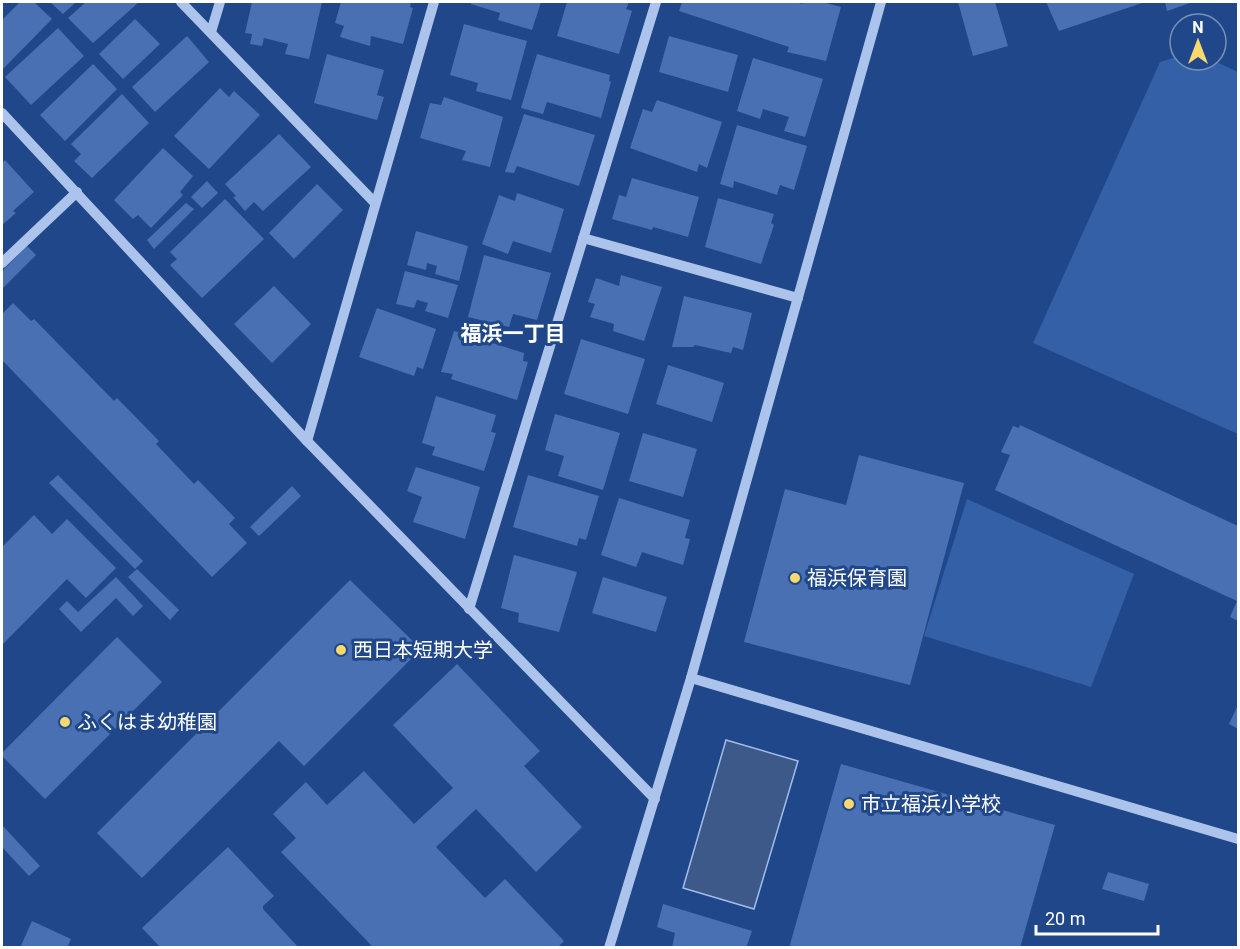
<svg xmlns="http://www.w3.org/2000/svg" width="1240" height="949" viewBox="0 0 1240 949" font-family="Roboto,'Noto Sans JP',sans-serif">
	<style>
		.green { fill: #3460a7 }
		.water { fill: #3d5989; stroke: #a0beec; stroke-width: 1.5 }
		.building { fill: #4970b2 }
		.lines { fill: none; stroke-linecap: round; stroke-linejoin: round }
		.minor { stroke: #acc4eb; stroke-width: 10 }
		.poi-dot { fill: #f8d96d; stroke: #204789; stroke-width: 2 }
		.labels { text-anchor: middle; stroke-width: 6; stroke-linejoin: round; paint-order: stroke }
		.poi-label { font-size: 20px; fill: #fff; stroke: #204789; text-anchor: start }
		.neighbourhood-label { font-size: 21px; font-weight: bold; fill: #fff; stroke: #204789 }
	</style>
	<rect width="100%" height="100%" fill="#204789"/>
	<g class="green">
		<polygon points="1180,56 1180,60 1212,60 1238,72 1238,434 1033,343 1160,62"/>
		<polygon points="967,499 1134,574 1091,687 924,636"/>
	</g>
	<polygon class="water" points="726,740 798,761 754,909 683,888"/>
	<g class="building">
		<polygon points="20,2 34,2 52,19 2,70 2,20"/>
		<polygon points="50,2 76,2 63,14"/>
		<polygon points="86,2 139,2 93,43 68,18"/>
		<polygon points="252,2 322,2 309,59 285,54 288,44 264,38 262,46 250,44 252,34 245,33"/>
		<polygon points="341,2 411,2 410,7 413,8 403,44 371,36 370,46 340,37 344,26 335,23"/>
		<polygon points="471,2 541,2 532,30 498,20 500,13 471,4"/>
		<polygon points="567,2 629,2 626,9 632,11 619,54 557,36"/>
		<polygon points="682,2 796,2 802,4 803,2 822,2 841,7 826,61 787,52 789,47 679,11"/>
		<polygon points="958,2 995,2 1008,46 973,56"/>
		<polygon points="1046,2 1145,2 1059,31"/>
		<polygon points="1165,2 1193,2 1167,11"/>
		<polygon points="135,19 160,44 123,79 99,54"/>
		<polygon points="464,24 527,41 511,100 476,91 478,83 450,75"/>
		<polygon points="58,28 84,56 31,105 5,77"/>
		<polygon points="187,36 209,62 155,112 132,87"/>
		<polygon points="669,36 738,55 728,92 659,72"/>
		<polygon points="327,54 384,70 377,95 384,97 377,120 314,103"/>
		<polygon points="537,54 610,75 609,81 611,82 601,118 547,102 543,114 521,108"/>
		<polygon points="753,58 823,79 805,137 784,131 789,117 763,109 760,119 737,111"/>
		<polygon points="93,64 117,89 65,141 40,115"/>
		<polygon points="220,88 229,97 234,91 260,115 209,169 174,136"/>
		<polygon points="122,94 149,123 92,178 74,161 81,154 71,144"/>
		<polygon points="444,97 503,117 490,167 462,160 466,151 420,138 430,103 441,105"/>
		<polygon points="657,100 722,122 707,168 699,164 697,172 630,148 643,109 652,112"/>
		<polygon points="524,114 595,135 579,186 517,166 514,173 505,172"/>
		<polygon points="737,125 807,146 794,190 780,185 777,195 734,181 733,188 720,184"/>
		<polygon points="279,134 311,167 263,211 254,202 245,211 233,197 236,196 225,184"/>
		<polygon points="163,148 193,176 180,192 183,195 151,228 138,215 133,219 114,200"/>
		<polygon points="5,160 34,192 13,211 16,213 2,225 2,163"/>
		<polygon points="632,178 699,197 688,237 653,227 652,230 612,219 619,195 626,197"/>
		<polygon points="207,181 218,193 202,208 191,197"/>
		<polygon points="317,184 343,210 294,259 269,233"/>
		<polygon points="517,193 564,209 551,253 513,241 508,254 482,244 499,195 515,201"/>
		<polygon points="718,198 774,214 771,223 774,225 761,264 705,247"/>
		<polygon points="225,199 264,239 202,298 170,265 177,259 170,252"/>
		<polygon points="186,203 194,209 154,249 147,240"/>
		<polygon points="416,231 468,246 459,281 435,274 437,266 427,263 426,270 407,265"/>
		<polygon points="27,246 36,255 2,289 2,271"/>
		<polygon points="484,255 551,273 537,320 513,314 509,327 468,317"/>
		<polygon points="405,271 458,285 448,318 425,311 428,303 417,300 414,308 396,304"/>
		<polygon points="621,275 662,287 644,341 613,331 614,324 590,317 595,304 588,302 596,278 619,286"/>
		<polygon points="274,286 311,324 272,363 234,324"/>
		<polygon points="684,296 752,313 743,350 733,347 731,353 695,345 693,347 672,347"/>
		<polygon points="13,303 31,321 34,319 114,401 117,398 159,441 156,444 194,484 198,480 235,518 229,524 247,543 212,577 2,360 2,314"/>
		<polygon points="377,308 436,329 423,369 417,367 414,376 359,357"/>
		<polygon points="454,331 524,353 523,361 528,362 517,400 451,379 453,374 441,372"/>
		<polygon points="581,339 645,359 628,414 564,394"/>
		<polygon points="668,365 724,383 712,422 656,404"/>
		<polygon points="436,396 496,415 491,432 496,433 484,471 432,455 435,447 422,443"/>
		<polygon points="555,414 620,433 603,490 558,476 564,456 545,450"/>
		<polygon points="1020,425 1238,526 1238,621 1230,617 1237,601 995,490 1010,455 1001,452 1013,426 1019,428"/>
		<polygon points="643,433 697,449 683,497 629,481"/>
		<polygon points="859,455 964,483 910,685 744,642 785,489 846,505"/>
		<polygon points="416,467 480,487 465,539 413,522 422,497 407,491"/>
		<polygon points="58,475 143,561 135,569 49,483"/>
		<polygon points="528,475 599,496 586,540 579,538 577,546 513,527"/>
		<polygon points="292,486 301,496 259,536 250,527"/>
		<polygon points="619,498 690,520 685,538 690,539 683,565 642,552 636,567 601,555"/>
		<polygon points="34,515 52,534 67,519 116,568 86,598 67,579 2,645 2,547"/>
		<polygon points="514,555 577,572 559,632 518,622 519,613 501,608"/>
		<polygon points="137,569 179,610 170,620 128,577"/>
		<polygon points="116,577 143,606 133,616 116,598 81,632 59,609 67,601 78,612"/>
		<polygon points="603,577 667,597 656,632 592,613"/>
		<polygon points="350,580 421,649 304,766 279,741 142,878 97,833"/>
		<polygon points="117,637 162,682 45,799 2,756 2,753"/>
		<polygon points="457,664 540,751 524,766 582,827 536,872 476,809 436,847 485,898 505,879 564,941 557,948 368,948 371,945 281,852 296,838 273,814 306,782 327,805 364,771 414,824 453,788 393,725"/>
		<polygon points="1238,705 1238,729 1229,724"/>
		<polygon points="841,764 1055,825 1020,948 789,948"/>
		<polygon points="2,825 40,866 29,876 2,847"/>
		<polygon points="228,847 274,896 263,906 263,909 299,948 161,948 142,928"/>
		<polygon points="1108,872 1149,884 1144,901 1102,889"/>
		<polygon points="663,904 752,931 746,948 672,948 675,933 657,927"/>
		<polygon points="32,921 71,939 67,948 20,948"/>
	</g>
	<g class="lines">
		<g class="minor">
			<polyline points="181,2 375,203"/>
			<polyline points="211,32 220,2"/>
			<polyline points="2,113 307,441 655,799"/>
			<polyline points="583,238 798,298"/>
			<polyline points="2,263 77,192"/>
			<polyline points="307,441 434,2"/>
			<polyline points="469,609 656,2"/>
			<polyline points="691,678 1238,839"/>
			<polyline points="609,948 691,678 881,2"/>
		</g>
	</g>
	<g class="poi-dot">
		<circle cx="795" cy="578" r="6"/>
		<circle cx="341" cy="650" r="6"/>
		<circle cx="65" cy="722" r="6"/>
		<circle cx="849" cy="804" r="6"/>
	</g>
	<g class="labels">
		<g class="poi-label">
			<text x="807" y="585">福浜保育園</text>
			<text x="353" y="657">西日本短期大学</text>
			<text x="77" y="729">ふくはま幼稚園</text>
			<text x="861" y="811">市立福浜小学校</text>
		</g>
		<g class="neighbourhood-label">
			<text x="513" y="341">福浜一丁目</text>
		</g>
	</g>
	<rect width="1240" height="949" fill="none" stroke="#ffffff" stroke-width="6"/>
	<g transform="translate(1198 42)"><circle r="28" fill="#204789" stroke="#7991b8" stroke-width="1.5"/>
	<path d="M0-4.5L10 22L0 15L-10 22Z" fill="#f8d96d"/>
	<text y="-9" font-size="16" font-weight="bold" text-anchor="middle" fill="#ffffff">N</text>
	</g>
	<path d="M1036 925v9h122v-9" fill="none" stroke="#ffffff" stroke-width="3"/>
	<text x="1045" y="925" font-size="18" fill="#ffffff" stroke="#204789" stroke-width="4.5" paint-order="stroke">20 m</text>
</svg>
